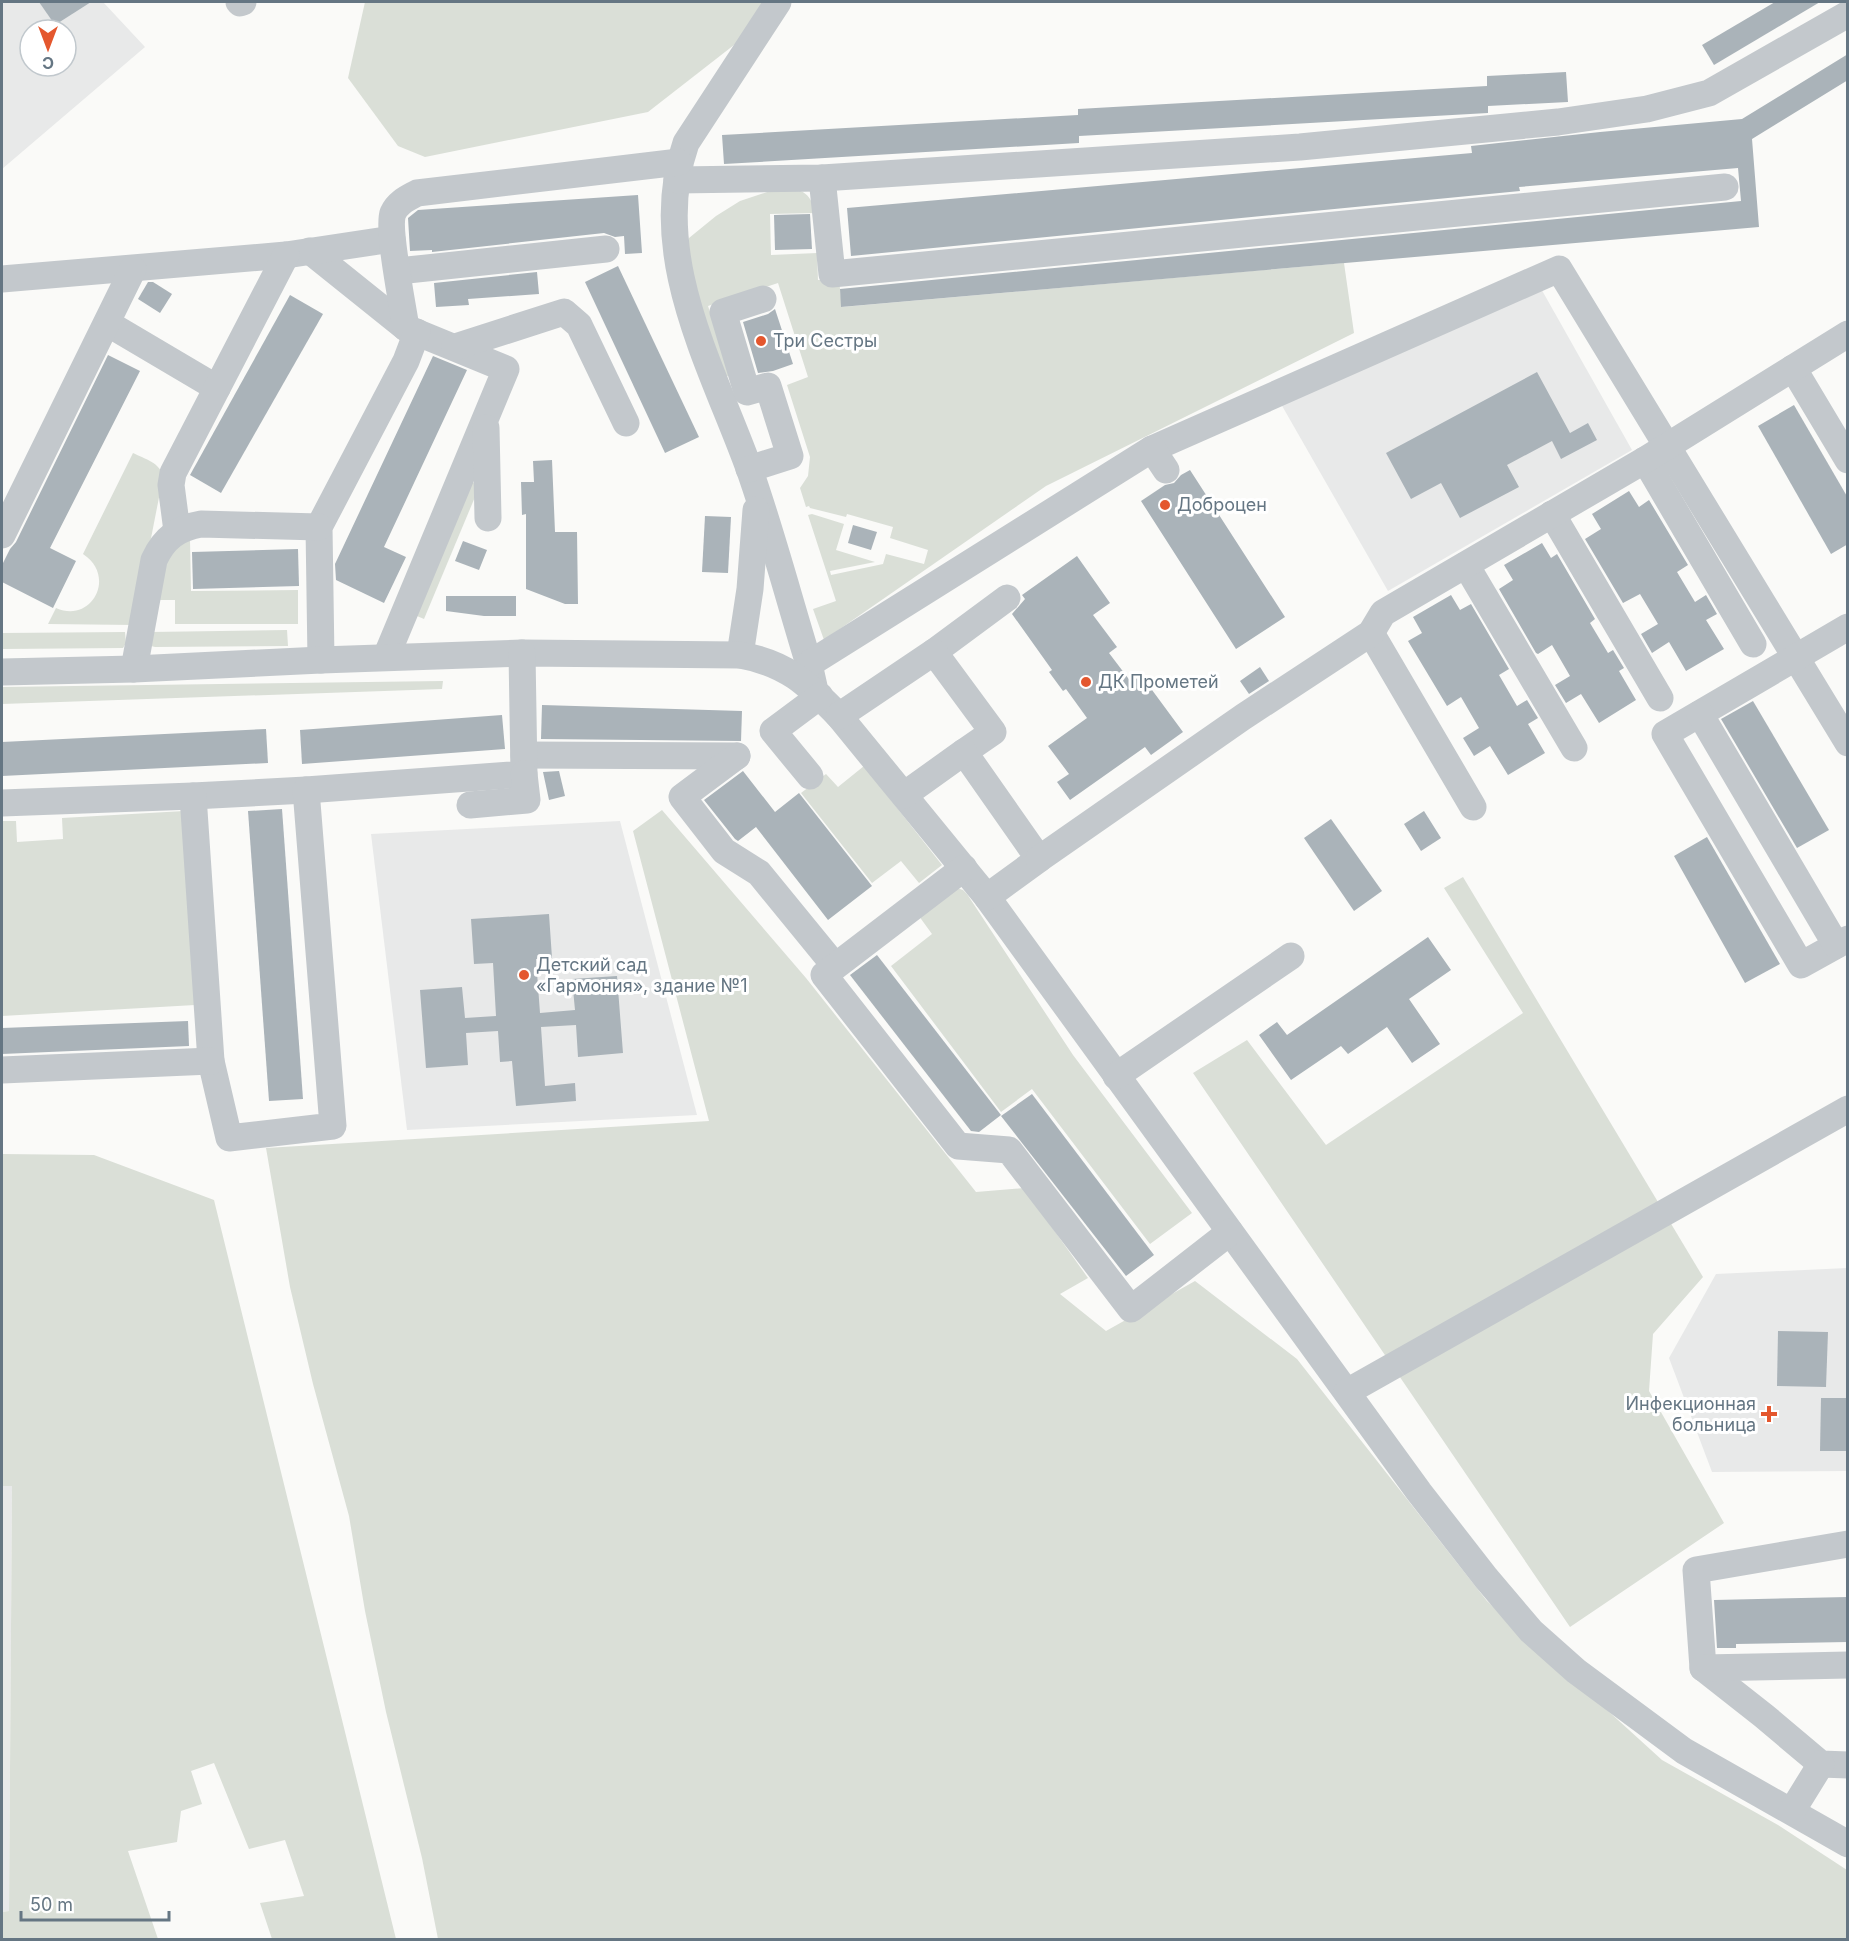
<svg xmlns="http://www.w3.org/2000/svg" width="1849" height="1941" viewBox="0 0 1849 1941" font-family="Inter,sans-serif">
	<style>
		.built { fill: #e8e9e9; fill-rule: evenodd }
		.green { fill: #dadfd7 }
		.building { fill: #aab3b9 }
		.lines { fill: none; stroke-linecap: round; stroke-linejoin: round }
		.minor { stroke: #c3c8cc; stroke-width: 27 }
		.poi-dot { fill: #e4572e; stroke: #fff; stroke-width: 2 }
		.labels { text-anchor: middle; stroke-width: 6; stroke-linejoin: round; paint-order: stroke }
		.poi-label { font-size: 18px; fill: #657683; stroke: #fff; text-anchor: start }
	</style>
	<rect width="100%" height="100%" fill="#fafaf8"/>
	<g class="built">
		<path d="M2,2H103L145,47L2,169ZM30,30H66V66H30Z"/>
		<polygon points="1539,285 1632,450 1388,591 1281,404"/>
		<polygon points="620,821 697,1115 407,1130 371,834"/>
		<polygon points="1847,1268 1847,1471 1712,1472 1669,1358 1716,1274"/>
		<polygon points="2,1486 12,1486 9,1911 2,1912"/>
	</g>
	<g class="green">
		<polygon points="365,2 763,2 743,38 648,112 425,157 398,146 348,78"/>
		<path d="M776,189C798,189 810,188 815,213L770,214L771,255L817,253L818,280H839L842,307L1344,263L1354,333L1046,486L824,640L813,609L836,601L808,515L812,514L844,524L836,550L875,562L830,571L831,575L883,564L886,554L924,564L928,550L890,538L893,527L847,514L846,517L810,508L809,506L806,507L800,488L808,476L810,457L787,385L808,377L778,283L708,306L731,375L722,378L686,252L689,238L716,216L740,201Z"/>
		<path d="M133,453C145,459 161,463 163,477L134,625L48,624L56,608C92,624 117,576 83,554Z"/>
		<polygon points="466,480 480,485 424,619 410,613"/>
		<polygon points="179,540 190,540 191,591 298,590 298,624 175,624 175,600 155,600 155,573"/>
		<polygon points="287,630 288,646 155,647 151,646 150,632"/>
		<polygon points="125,632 126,643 123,648 2,649 2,633"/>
		<polygon points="443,681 442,689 2,704 2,687"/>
		<polygon points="864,766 942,865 919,883 901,861 872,883 801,793 826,774 838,787"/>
		<polygon points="662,810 806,978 976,1192 1024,1188 1088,1278 1060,1294 1106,1331 1195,1281 1297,1359 1487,1601 1662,1760 1778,1825 1847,1870 1847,1939 438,1939 422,1858 386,1712 365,1611 349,1516 313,1384 290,1287 266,1148 709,1121 633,831"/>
		<polygon points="184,811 195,1005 2,1016 2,821 16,821 17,842 63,839 62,818"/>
		<polygon points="1463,877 1703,1277 1653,1334 1649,1391 1724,1523 1570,1627 1193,1073 1247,1040 1326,1145 1523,1013 1444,888"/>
		<polygon points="957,888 963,890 967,894 1073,1055 1192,1213 1150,1244 1032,1089 1001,1112 891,966 932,934 916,912"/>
		<polygon points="2,1154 94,1155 214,1200 396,1939 272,1939 260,1903 304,1896 285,1840 249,1849 214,1763 191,1771 202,1804 181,1811 177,1842 128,1851 158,1939 2,1939 2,1912 9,1911 12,1486 2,1486"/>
	</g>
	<g class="building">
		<polygon points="39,2 91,2 55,25"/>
		<polygon points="1775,2 1820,2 1714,65 1702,45"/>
		<polygon points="1848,54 1848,80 1752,139 1759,227 841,307 840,289 1741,201 1738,168 1519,187 1520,191 851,256 847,208 1472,153 1471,146 1600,132 1742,119"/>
		<polygon points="1566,72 1568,102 1488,106 1488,113 1079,136 1079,143 724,164 722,135 1078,115 1078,109 1487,86 1487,76"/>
		<polygon points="638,195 642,253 625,254 624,236 615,237 604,233 432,252 432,250 410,251 408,218 418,210"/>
		<polygon points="810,214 812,249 775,250 774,215"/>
		<polygon points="618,266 699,437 665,453 585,282"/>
		<polygon points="537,272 539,294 468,299 469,305 436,307 434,283"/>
		<polygon points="148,282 153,282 172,294 160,313 138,299"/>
		<polygon points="290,295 323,314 221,493 190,475"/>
		<polygon points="775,309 793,364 773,371 758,373 743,322 768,314"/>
		<polygon points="108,355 140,371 50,548 76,561 53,608 2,582 2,565 10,549 16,542"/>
		<polygon points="433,356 467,370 384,547 406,557 384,603 336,580 335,564"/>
		<polygon points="1537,372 1570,433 1588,423 1597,440 1561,459 1552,441 1507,465 1519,487 1460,518 1441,483 1411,499 1386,453"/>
		<polygon points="1794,405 1848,498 1848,544 1831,554 1758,426"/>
		<polygon points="552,460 555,532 577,532 578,604 565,604 526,589 526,514 522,515 521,482 534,482 533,461"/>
		<polygon points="1190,470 1285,617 1236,649 1141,501 1165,485 1174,483 1181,475"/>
		<polygon points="1629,491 1639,507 1649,500 1688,565 1677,572 1695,602 1706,595 1717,614 1706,620 1724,649 1686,671 1669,642 1652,653 1641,634 1658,624 1640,594 1623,603 1585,539 1601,529 1592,514"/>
		<polygon points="705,516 731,517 728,573 702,572"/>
		<polygon points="853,525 877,532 871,550 848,543"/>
		<polygon points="463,541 487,550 479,570 455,561"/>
		<polygon points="1542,543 1551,558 1557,554 1595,619 1590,623 1608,653 1613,650 1624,668 1619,671 1636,700 1599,723 1581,694 1566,703 1555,685 1570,676 1552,645 1538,654 1536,653 1499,589 1513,580 1504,565"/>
		<polygon points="298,549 299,586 193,589 192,552"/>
		<polygon points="1077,556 1110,603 1093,615 1117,647 1109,653 1131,682 1141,675 1183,732 1151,755 1145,747 1070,800 1057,782 1069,774 1048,746 1087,718 1066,689 1063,691 1049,672 1052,670 1012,614 1025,599 1022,595"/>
		<polygon points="1451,595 1460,610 1471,604 1509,669 1499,675 1517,706 1527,700 1538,718 1528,724 1545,753 1508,775 1490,746 1474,756 1463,738 1479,728 1461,697 1447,706 1408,641 1422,633 1413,617"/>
		<polygon points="446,596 516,596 516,616 484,616 446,611"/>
		<polygon points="1260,667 1269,681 1249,694 1240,681"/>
		<polygon points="1753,701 1829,830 1797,848 1721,719"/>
		<polygon points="542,705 742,711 741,741 541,739"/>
		<polygon points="502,715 505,749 302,764 300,730"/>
		<polygon points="266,729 268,763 2,776 2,742"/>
		<polygon points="559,771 565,796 549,800 543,772"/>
		<polygon points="743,771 775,812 799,793 872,886 828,920 756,827 738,841 735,839 704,800"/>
		<polygon points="282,809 303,1099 269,1101 248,811"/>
		<polygon points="1424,811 1441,838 1421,851 1404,824"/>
		<polygon points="1331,819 1382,891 1354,911 1304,838"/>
		<polygon points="1707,837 1780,964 1745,983 1674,856"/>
		<polygon points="549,914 552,958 536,959 540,1013 575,1010 572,979 617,976 623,1053 578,1057 576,1025 541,1027 545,1086 575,1083 576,1101 516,1106 512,1061 500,1062 498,1031 466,1033 468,1065 426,1068 420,990 462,987 465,1018 496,1016 493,963 474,964 471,919"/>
		<polygon points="1428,937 1451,970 1409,999 1440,1044 1412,1063 1387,1027 1348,1054 1341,1046 1291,1080 1259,1035 1277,1022 1287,1035"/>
		<polygon points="877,955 1001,1115 979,1132 971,1131 850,975"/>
		<polygon points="188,1021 189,1046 2,1054 2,1028"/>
		<polygon points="1032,1094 1154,1255 1126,1276 1001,1116"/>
		<polygon points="1778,1331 1828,1332 1826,1387 1777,1386"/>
		<polygon points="1821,1398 1848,1398 1848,1451 1820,1451"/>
		<polygon points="1848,1597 1848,1642 1736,1644 1736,1648 1717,1648 1714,1600"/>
	</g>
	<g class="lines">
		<g class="minor">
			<polyline points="239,2 240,3 243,2"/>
			<path d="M778,2L686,143C647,255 713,368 750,471C772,534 789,599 809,664L815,691"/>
			<polyline points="822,178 832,274 1725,187"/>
			<polyline points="677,180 822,178 1300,147 1558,122 1647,109 1709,93 1848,14"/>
			<polyline points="310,251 406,328 506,369 386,657"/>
			<polyline points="398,271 606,249"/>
			<polyline points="2,279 286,255 392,239"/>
			<polyline points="107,323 217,388"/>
			<path d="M406,328C403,307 387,228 393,213C398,202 408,198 417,193L679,162"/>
			<polyline points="455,347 564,312 579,325 626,423"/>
			<polyline points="1793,368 1848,460"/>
			<polyline points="486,428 488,518"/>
			<polyline points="1152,449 1559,269 1848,743"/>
			<polyline points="1645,460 1753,644"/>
			<polyline points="749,469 790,456 768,386 747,392 723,312 763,299"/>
			<polyline points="1552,514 1660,698"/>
			<polyline points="177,531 171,485 173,473 286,255"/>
			<polyline points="2,535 133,269"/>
			<polyline points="1466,565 1574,748"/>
			<polyline points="1848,627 1665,734 1801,965 1848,939"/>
			<polyline points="1371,633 1473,807"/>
			<polyline points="934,652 1007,598"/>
			<polyline points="740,655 750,589 756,510"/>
			<polyline points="321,660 319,527 406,361 417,332"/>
			<polyline points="809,664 1152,449 1166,470"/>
			<path d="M134,669L154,560C164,538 178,528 201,524L319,527"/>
			<path d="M2,672L134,669L321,660L522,653L740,655C786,663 807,683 839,716L987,897L1419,1492L1486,1578L1531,1631L1576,1671L1684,1751L1848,1844"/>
			<polyline points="1700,714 1836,945"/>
			<polyline points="839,716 934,652 993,732 964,752 1039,859 987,897"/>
			<polyline points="524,755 737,756"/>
			<polyline points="737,756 682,797 724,851 759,873 835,966"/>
			<polyline points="810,776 773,731 820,696"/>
			<polyline points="904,795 964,752"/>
			<polyline points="193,796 306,790"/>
			<polyline points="2,803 193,796 211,1061 229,1138 333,1126 306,790 524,774 522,653"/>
			<polyline points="470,805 527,800 524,774"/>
			<polyline points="1039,859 1243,717 1371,633 1383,613 1645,460 1848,334"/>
			<polyline points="964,868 824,975 958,1146 1009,1150 1131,1309 1230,1232"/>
			<polyline points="2,1070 211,1061"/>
			<polyline points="1116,1076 1291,956"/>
			<polyline points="1347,1392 1848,1109"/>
			<polyline points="1848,1544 1696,1570 1703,1668 1764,1716 1821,1764 1848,1765"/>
			<polyline points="1703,1668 1848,1665"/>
			<polyline points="1792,1811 1821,1764"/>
		</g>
	</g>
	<g class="poi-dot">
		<circle cx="761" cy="341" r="6"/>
		<circle cx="1165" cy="505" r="6"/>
		<circle cx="1086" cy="682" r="6"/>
		<circle cx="524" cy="975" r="6"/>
		<path d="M1766 1405h6v6h6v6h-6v6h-6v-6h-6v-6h6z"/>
	</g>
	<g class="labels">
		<g class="poi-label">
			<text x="773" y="347">Три Сестры</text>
			<text x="1177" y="511">Доброцен</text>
			<text x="1098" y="688">ДК Прометей</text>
			<text x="536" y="971">Детский сад<tspan x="536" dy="21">«Гармония», здание №1</tspan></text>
			<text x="1756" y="1410" text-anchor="end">Инфекционная<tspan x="1756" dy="21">больница</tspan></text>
		</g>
	</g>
	<rect width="1849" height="1941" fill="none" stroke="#657683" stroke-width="6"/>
	<g transform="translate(48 48) rotate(180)"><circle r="28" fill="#ffffff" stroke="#c1c8cd" stroke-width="1.5"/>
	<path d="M0-4.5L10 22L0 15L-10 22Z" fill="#e4572e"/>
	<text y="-9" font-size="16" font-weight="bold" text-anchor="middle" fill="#657683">С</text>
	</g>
	<path d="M21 1911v9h148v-9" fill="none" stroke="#657683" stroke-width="3"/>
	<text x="30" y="1911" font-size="18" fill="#657683" stroke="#ffffff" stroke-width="4.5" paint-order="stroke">50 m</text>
</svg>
